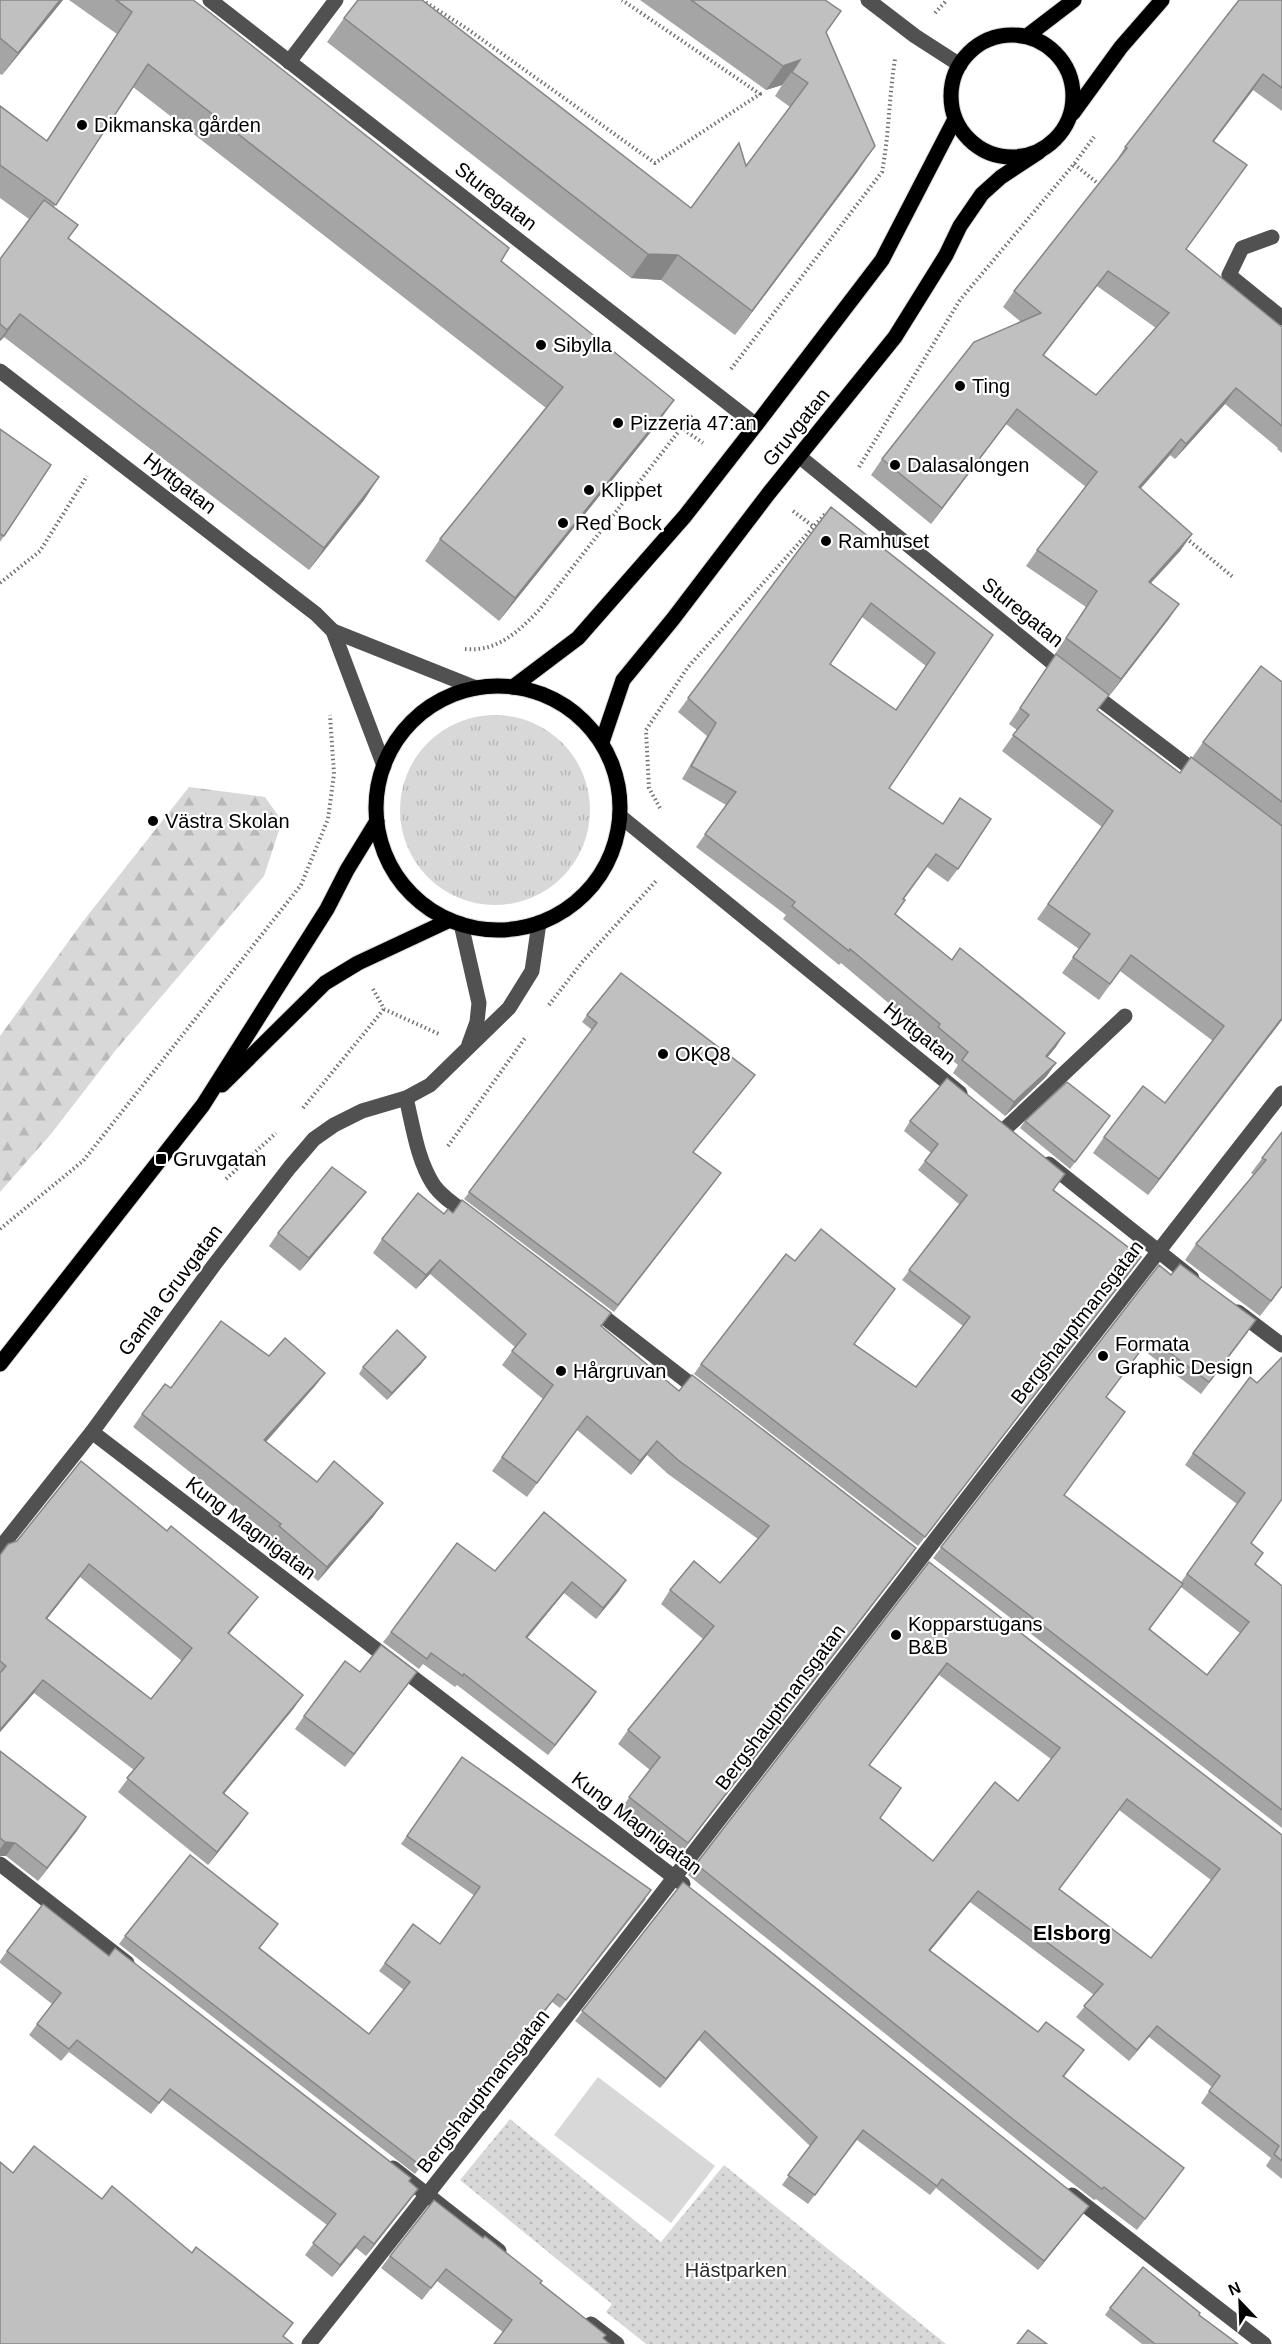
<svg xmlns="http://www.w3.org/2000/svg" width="1282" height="2344" viewBox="0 0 1282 2344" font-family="Arial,sans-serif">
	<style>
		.grass { fill: url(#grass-tufts) }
		.forest { fill: url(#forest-firs) }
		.park { fill: url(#park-dots) }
		.garden { fill: #d8d8d8 }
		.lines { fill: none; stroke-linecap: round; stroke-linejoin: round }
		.major-casing { stroke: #dbdbdb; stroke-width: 17 }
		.path { stroke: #737373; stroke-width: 4; stroke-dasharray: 1.5 3; stroke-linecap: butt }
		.minor { stroke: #515151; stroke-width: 15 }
		.major { stroke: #000; stroke-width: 15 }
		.wall { fill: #a5a5a5; fill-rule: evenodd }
		.shaded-wall { fill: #868686 }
		.building { fill: #c0c0c0; stroke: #868686; stroke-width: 1.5; fill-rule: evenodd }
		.poi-dot { fill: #000; stroke: #fff; stroke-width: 2 }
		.labels { text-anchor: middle; stroke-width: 4.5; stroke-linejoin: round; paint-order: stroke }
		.poi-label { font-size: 20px; fill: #000; stroke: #fff; text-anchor: start }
		.street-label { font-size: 20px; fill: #000; stroke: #fff }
		.park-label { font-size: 20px; fill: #2f2f2f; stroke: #fff }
		.neighbourhood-label { font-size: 21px; font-weight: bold; fill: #000; stroke: #fff }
	</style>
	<defs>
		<pattern id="grass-tufts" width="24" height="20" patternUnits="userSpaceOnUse" patternTransform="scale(1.5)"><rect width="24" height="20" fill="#d8d8d8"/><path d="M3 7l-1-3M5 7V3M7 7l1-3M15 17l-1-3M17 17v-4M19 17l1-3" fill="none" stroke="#b8b8b8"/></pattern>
		<pattern id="forest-firs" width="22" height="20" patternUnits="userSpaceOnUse" patternTransform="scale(1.5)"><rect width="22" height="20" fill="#d8d8d8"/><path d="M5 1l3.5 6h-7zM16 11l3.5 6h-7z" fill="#b8b8b8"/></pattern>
		<pattern id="park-dots" width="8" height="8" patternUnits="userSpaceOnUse" patternTransform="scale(1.5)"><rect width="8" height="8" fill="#d8d8d8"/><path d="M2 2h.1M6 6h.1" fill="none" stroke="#b8b8b8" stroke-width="1.8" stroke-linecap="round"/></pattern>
	</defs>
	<rect width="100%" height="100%" fill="#fff"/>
	<circle class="grass" cx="495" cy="810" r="95"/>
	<polygon class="forest" points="189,787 265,797 282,821 264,876 115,1051 51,1134 0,1192 0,1036 84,920"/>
	<polygon class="park" points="510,2119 661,2242 724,2165 946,2344 646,2344 606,2312 612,2304 460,2180"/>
	<polygon class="garden" points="598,2077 715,2166 671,2223 554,2135"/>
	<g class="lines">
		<defs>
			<g id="major">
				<circle cx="1012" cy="96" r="61"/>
				<polyline points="1027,36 1074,0"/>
				<polyline points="1073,113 1121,47 1162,0"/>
				<circle cx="498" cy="808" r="122"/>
				<polyline points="513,687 578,638 685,516 756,425 882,260 955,119"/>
				<polyline points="602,742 623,680 673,619 769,493 895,337 946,255 960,226 982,194 1001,177 1039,152"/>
				<polyline points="222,1085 325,983 358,963 450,920"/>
				<polyline points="0,1364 203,1105 327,909 347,870 377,821"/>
			</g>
		</defs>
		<use href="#major" class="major-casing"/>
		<g class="path">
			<polyline points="422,0 466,28 655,163 760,94 622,0"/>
			<polyline points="935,13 947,0"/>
			<polyline points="1074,164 1101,186"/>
			<path d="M731,369L882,172C889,135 889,97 895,59"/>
			<polyline points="680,427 703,443"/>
			<polyline points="859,467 960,300 1074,164 1094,137"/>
			<polyline points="793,511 814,527"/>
			<polyline points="1186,538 1234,578"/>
			<polyline points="0,583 40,551 87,476"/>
			<path d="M465,649C498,652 519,631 540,609L693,413"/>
			<polyline points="660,808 649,788 646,730 688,667 825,514"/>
			<polyline points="373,989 384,1009 441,1035"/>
			<polyline points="549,1005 583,961 656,881"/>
			<polyline points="303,1108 384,1009"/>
			<polyline points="448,1146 525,1038"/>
			<polyline points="226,1179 276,1133"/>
			<polyline points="0,1229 83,1161 301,885 328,819 334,774 330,715"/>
		</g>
		<g class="minor">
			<polyline points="210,0 756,425"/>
			<polyline points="868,0 915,36 960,65"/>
			<polyline points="289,62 336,0"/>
			<polyline points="1272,237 1242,248 1229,275 1282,318"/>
			<polyline points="0,371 316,614 333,631 384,766"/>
			<polyline points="800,457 1065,673"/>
			<polyline points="333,631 476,688"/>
			<polyline points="1089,691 1201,776"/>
			<polyline points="620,816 960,1093"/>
			<polyline points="461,924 479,1003 477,1022 469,1044"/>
			<path d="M406,1098C413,1126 417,1159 433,1184C442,1198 460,1208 473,1218"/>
			<polyline points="1005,1129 1125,1016"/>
			<polyline points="1049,1164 1192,1278"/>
			<polyline points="591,1307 702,1393"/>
			<polyline points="1238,1312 1282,1345"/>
			<polyline points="92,1432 683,1884"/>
			<polyline points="0,1548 92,1432 214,1265 290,1167 314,1139 334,1125 362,1111 406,1098 430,1085 509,1008 532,971 539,923"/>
			<polyline points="0,1864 127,1963"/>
			<polyline points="393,2168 499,2251"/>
			<polyline points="1072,2195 1264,2344"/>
			<polyline points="591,2324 617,2344"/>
			<path d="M309,2344C638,1930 956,1509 1282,1093"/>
		</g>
		<use href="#major" class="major"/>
	</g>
	<g class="wall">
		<polygon points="0,0 63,0 2,75 0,74"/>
		<polygon points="69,0 193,0 501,261 658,423 499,621 425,561 440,539 546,408 133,87 54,207 78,225 68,239 379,477 364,500 309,570 4,337 0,341 0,259 29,219 0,198 0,106 46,141 117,34"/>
		<polygon points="640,0 825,0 826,33 858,171 735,335 661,280 631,278 327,42 344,18 691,208 746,166 790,107 775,96 782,85 766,90"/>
		<path d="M1282,0V111L1253,90L1213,142L1186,249L1282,327V453L1277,449L1278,448L1225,404L1175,459L1170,455L1140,489L1181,550L1151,583L1179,604L1168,620L1110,695L1055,654L1086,607L1026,566L1037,550L1086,487L1006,424L931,524L871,475L882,459L1021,322L1003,307L1014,291L1115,163L1125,147ZM1097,286L1156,328L1096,395L1044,355Z"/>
		<polygon points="0,429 51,465 0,542"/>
		<path d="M831,507L993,635L889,788L958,869L948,882L927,867L904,899L895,914L951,960L1065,1033L1047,1057L1056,1063L1046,1077L1005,1116L953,1073L958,1065L928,1041L930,1038L841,963L839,965L783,919L786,915L696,847L726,805L682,779L707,736L678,712ZM862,617L926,666L896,710L830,664Z"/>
		<polygon points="1056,654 1098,711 1180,773 1282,826 1282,1020 1148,1195 1093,1153 1104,1137 1165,1103 1213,1041 1120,971 1099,1000 1062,973 1079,949 1037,919 1102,827 1002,751 1017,730 1009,724"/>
		<polygon points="1282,682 1282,826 1192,758 1203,742"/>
		<polygon points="587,1015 755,1075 693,1152 716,1180 614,1312 464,1199 592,1030 582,1022"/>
		<polygon points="1110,1116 1070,1169 1020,1128 1025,1121"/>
		<polygon points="910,1121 1054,1190 1141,1257 918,1546 694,1374 701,1364 795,1261 895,1289 854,1344 916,1387 963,1326 902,1280 959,1204 918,1170 931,1153 904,1131"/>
		<polygon points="1282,1132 1282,1287 1260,1316 1185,1260 1196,1244 1254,1175 1251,1173"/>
		<polygon points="356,1205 300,1271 269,1246 278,1233"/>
		<polygon points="444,1214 602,1327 679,1391 906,1562 678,1857 619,1811 650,1770 618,1744 628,1730 703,1639 661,1604 670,1590 720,1583 758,1539 668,1474 647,1455 631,1475 577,1430 527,1497 492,1471 543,1399 502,1365 515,1347 430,1274 416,1289 373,1253 382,1239"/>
		<path d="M1159,1265L1248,1332L1201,1394L1142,1349L1106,1397L1064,1495L1181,1582L1237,1504L1185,1465L1193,1453L1257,1383L1251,1544L1255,1564L1282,1586V1828L933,1558ZM1181,1587L1240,1633L1207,1675L1150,1629Z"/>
		<polygon points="269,1356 325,1373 315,1386 266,1442 317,1482 383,1503 373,1517 318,1581 270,1539 272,1537 133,1427 142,1414 171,1388"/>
		<polygon points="426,1357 421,1364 387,1400 359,1374 363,1367"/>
		<polygon points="544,1512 619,1591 596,1619 564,1593 527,1638 596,1692 548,1755 457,1685 455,1687 423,1664 419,1669 383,1642 391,1632 495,1571"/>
		<path d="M17,1541L248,1610L229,1634L294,1708L224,1793L248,1813L239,1826L208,1865L118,1792L134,1770L34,1693L0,1732V1555ZM80,1577L182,1661L151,1699L47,1619Z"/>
		<path d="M929,1562L1282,1835V2179L1266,2166L1271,2158L1201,2103L1212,2087L1149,2037L1129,2061L1076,2017L1094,1995L970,1902L930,1951L1038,2032L1084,2050L1064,2077L1176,2179L1137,2230L1096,2199L1094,2200L1021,2143L688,1875ZM939,1675L1051,1759L1018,1801L933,1861L880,1818L869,1765ZM1119,1810L1211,1880L1151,1958L1059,1890Z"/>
		<polygon points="360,1672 417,1672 345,1767 295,1729 304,1716"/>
		<polygon points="0,1751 86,1817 38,1881 6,1856 0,1856"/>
		<polygon points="462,1757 646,1899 560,2008 552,2002 531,2030 528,2028 415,2174 119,1944 125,1936 278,1924 260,1948 369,2034 404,1990 379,1971 413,1924 440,1944 475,1896 401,1844"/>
		<polygon points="683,1882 1089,2206 1038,2270 936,2188 930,2195 857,2140 808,2204 782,2185 810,2146 699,2040 660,2088 575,2021"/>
		<polygon points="7,1951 109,1956 409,2181 410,2200 366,2256 356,2248 332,2277 305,2255 327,2225 162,2100 151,2114 69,2052 61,2061 29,2035 52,2004 0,1963 0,1961"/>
		<polygon points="390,2256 540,2283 603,2338 503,2332 437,2281 422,2300 381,2268"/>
		<polygon points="1110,2308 1199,2315 1238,2344 1142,2344 1105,2315"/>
	</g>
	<g class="shaded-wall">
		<polygon points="60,0 63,0 2,75 18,53"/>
		<polygon points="800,60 782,85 766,90 783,66"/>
		<polygon points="1263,74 1253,90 1202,157 1213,141"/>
		<polygon points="875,146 858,171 735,335 752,311"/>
		<polygon points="648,254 678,255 661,280 631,278"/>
		<polygon points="1108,271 1097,286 1032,370 1043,355"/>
		<polygon points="20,314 4,337 0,341 0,339 7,330"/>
		<polygon points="1236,388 1225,404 1175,459 1186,444"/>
		<polygon points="674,400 658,423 499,621 515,598"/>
		<polygon points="1017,409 1006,424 931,524 942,508"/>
		<polygon points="1181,439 1170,455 1128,503 1139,487"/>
		<polygon points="379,477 364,500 309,570 324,548"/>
		<polygon points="1192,534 1181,550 1138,597 1149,582"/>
		<polygon points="1179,604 1168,620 1110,695 1121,679"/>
		<polygon points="1282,1018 1282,1020 1148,1195 1159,1179"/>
		<polygon points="1065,1033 1056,1047 1037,1070 1046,1056"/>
		<polygon points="1056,1063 1046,1077 1005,1116 1014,1102"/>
		<polygon points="366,1192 356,1205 300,1271 309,1258"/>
		<polygon points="1141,1257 1134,1267 918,1546 925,1537"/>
		<polygon points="440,1260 430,1274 416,1289 426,1275"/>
		<polygon points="1282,1286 1282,1287 1260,1316"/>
		<polygon points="426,1357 421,1364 387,1400 392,1393"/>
		<polygon points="325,1373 315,1386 255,1454 264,1440"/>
		<polygon points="657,1441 647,1455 631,1475 640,1461"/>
		<polygon points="383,1503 373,1517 318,1581 327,1567"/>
		<polygon points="916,1548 906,1562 678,1857 688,1843"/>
		<polygon points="89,1564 80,1577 37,1631 46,1618"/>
		<polygon points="626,1580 619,1591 596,1619 603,1608"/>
		<polygon points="572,1582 564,1593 519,1648 526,1637"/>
		<polygon points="258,1597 248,1610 219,1646 228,1633"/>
		<polygon points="947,1663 939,1675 861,1776 869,1765"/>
		<polygon points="417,1672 407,1685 345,1767 354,1754"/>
		<polygon points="43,1680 34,1693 0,1732 0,1730"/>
		<polygon points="596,1692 589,1703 548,1755 555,1745"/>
		<polygon points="303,1695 294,1708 214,1806 223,1793"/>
		<polygon points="248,1813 239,1826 208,1865 217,1852"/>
		<polygon points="86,1817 77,1831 38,1881 47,1868"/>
		<polygon points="5,1842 15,1843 6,1856 0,1856 0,1849"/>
		<polygon points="978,1891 970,1902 921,1962 929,1950"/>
		<polygon points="1157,2026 1149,2037 1129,2061 1137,2050"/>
		<polygon points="705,2031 699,2040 660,2088 666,2079"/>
		<polygon points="418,2189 410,2200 366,2256 374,2244"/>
		<polygon points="1089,2206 1082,2215 1038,2270 1044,2261"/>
		<polygon points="364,2236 356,2248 332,2277 340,2265"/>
	</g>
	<g class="building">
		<polygon points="0,0 60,0 18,53 0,38"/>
		<polygon points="116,0 193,0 204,8 509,248 501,261 674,400 515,598 440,539 563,387 148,64 56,205 0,165 0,106 47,141 132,12"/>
		<polygon points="358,0 422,0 691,208 739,143 746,166 808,83 792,72 800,60 783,66 691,0 825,0 841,11 826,32 875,146 752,311 678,255 648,254 344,18"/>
		<path d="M1239,0H1282V88L1263,74L1213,141L1247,165L1186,249L1282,327V426L1236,388L1186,444L1181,439L1139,487L1192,534L1149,582L1179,604L1121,679L1066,638L1097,591L1037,550L1097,472L1017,409L942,508L882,459L974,342L1041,313L1014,291L1127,148L1125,147ZM1108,271L1169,313L1096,395L1043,355Z"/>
		<polygon points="44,200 78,225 68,238 379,477 324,548 20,314 7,330 0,324 0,259"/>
		<polygon points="0,429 51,465 4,536 0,534"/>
		<path d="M831,507L993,635L889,788L943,824L960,798L991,819L958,869L936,854L903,899L905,900L895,914L952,960L960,948L1065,1033L1046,1056L1056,1063L1014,1102L962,1060L968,1052L938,1027L940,1024L850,949L849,951L792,906L795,902L705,834L736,792L691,766L716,723L688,698ZM871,603L935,653L896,710L830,664Z"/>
		<polygon points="1056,654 1109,695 1097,710 1180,773 1191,757 1282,826 1282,1018 1159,1179 1104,1137 1143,1086 1165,1103 1224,1026 1131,955 1110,984 1073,957 1090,934 1048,904 1113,811 1013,735 1029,715 1020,708"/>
		<polygon points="1261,666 1282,682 1282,802 1203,742"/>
		<polygon points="621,973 755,1075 693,1152 721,1173 618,1305 469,1192 597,1023 587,1015"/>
		<polygon points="947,1078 1065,1174 1053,1190 1141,1257 925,1537 701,1364 786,1254 795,1261 821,1229 895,1289 854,1344 916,1387 970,1317 909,1270 967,1195 925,1161 938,1144 910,1121"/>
		<polygon points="1067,1082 1110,1116 1075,1162 1025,1121"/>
		<polygon points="1282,1132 1282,1286 1271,1301 1196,1244 1266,1160 1262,1158"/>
		<polygon points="332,1167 366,1192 309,1258 278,1233"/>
		<polygon points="418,1193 444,1214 448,1209 453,1213 462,1200 611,1313 601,1326 679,1391 692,1375 916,1548 688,1843 629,1797 660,1757 628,1730 714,1626 670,1590 694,1561 720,1583 769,1526 678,1460 657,1441 640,1461 587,1416 537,1483 502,1457 553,1385 512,1351 526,1334 440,1260 426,1275 382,1239"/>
		<polygon points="1180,1264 1256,1320 1209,1382 1150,1338 1106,1397 1125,1412 1064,1495 1183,1584 1149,1629 1207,1675 1249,1622 1187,1574 1245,1493 1193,1453 1250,1377 1257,1383 1282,1357 1282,1499 1251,1543 1263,1553 1255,1564 1282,1586 1282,1810 941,1547 1159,1265 1171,1275"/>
		<polygon points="221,1321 269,1356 285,1338 325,1373 264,1440 317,1482 334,1461 383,1503 327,1567 279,1526 281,1524 142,1414 165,1384 171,1388"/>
		<polygon points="397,1330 426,1357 392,1393 363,1367"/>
		<path d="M81,1461L167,1531L171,1526L258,1597L228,1633L303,1695L223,1793L248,1813L217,1852L127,1778L144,1758L43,1680L0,1730V1673L6,1666L0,1661V1555L8,1544L17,1541ZM89,1564L192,1648L151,1699L46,1618Z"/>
		<polygon points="544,1512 626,1580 603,1608 572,1582 526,1637 596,1692 555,1745 464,1674 463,1676 431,1653 427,1659 391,1632 457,1543 495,1571"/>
		<path d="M929,1562L1282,1835V2161L1274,2154L1279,2146L1209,2091L1220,2076L1157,2026L1137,2050L1084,2006L1103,1984L978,1891L929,1950L1038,2032L1046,2022L1084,2050L1063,2076L1184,2168L1145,2219L1104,2187L1102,2189L1029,2132L696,1864ZM947,1663L1060,1748L1018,1801L995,1782L933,1861L880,1818L901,1788L869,1765ZM1127,1799L1220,1869L1151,1958L1059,1889Z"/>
		<polygon points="381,1645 417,1672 354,1754 304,1716 345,1661 360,1672"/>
		<polygon points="0,1751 86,1817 47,1868 15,1843 5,1842 0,1838"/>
		<polygon points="462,1757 651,1890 566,2000 558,1994 536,2021 534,2019 421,2166 125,1936 190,1855 278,1924 259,1948 369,2034 410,1982 385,1963 413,1924 440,1944 480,1887 407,1836"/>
		<polygon points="683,1882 1089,2206 1044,2261 942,2179 937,2186 863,2130 815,2195 788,2175 817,2137 705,2031 666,2079 582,2011"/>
		<polygon points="43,1904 109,1956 115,1948 411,2178 409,2181 418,2189 374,2244 364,2236 340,2265 313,2243 336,2214 170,2089 159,2103 77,2040 69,2049 37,2024 61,1993 7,1951"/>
		<polygon points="34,2146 102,2199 112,2186 192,2253 196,2247 293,2323 283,2336 293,2344 0,2344 0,2162 13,2173"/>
		<polygon points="434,2200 483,2238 485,2236 542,2281 540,2283 606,2335 603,2338 610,2344 494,2344 512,2320 446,2269 431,2288 390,2256"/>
		<polygon points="1143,2267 1200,2313 1199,2315 1238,2344 1155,2344 1110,2308"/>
		<polygon points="1028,2330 1047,2344 1017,2344"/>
	</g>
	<g class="poi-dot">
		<circle cx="82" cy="125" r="6"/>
		<circle cx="541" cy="345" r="6"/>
		<circle cx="960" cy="386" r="6"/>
		<circle cx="618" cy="423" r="6"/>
		<circle cx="895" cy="465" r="6"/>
		<circle cx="589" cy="490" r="6"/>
		<circle cx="563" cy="523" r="6"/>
		<circle cx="826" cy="541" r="6"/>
		<circle cx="153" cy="821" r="6"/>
		<circle cx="663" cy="1054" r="6"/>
		<rect x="155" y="1153" width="12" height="12" rx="3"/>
		<circle cx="1103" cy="1356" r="6"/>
		<circle cx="561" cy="1371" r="6"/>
		<circle cx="896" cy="1635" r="6"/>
	</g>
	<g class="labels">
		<g class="poi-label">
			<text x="94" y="132">Dikmanska gården</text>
			<text x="553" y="352">Sibylla</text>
			<text x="972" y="393">Ting</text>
			<text x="630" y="430">Pizzeria 47:an</text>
			<text x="907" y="472">Dalasalongen</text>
			<text x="601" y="497">Klippet</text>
			<text x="575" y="530">Red Bock</text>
			<text x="838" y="548">Ramhuset</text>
			<text x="165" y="828">Västra Skolan</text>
			<text x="675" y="1061">OKQ8</text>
			<text x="173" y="1166">Gruvgatan</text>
			<text x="1115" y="1351">Formata<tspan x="1115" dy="23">Graphic Design</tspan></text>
			<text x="573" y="1378">Hårgruvan</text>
			<text x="908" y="1631">Kopparstugans<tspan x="908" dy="23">B&amp;B</tspan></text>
		</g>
		<g class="street-label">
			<text transform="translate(496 196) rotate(38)" y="7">Sturegatan</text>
			<text transform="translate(796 427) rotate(-51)" y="7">Gruvgatan</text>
			<text transform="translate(180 483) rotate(38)" y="7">Hyttgatan</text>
			<text transform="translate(1023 612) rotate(39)" y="7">Sturegatan</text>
			<text transform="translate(920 1033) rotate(39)" y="7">Hyttgatan</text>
			<text transform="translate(170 1290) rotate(-53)" y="7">Gamla Gruvgatan</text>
			<text transform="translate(1077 1322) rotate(-52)" y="7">Bergshauptmansgatan</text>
			<text transform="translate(251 1528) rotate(37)" y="7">Kung Magnigatan</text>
			<text transform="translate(780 1707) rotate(-53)" y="7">Bergshauptmansgatan</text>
			<text transform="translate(637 1823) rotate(37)" y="7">Kung Magnigatan</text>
			<text transform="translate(483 2091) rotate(-52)" y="7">Bergshauptmansgatan</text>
		</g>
		<g class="park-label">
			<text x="736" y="2277">Hästparken</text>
		</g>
		<g class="neighbourhood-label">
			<text x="1072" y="1940">Elsborg</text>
		</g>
	</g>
	<g transform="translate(1240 2302) rotate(337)" stroke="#ffffff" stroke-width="4.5" paint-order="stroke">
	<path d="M0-4.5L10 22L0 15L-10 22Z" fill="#000000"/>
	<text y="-9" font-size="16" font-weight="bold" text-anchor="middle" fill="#000000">N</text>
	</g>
</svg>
